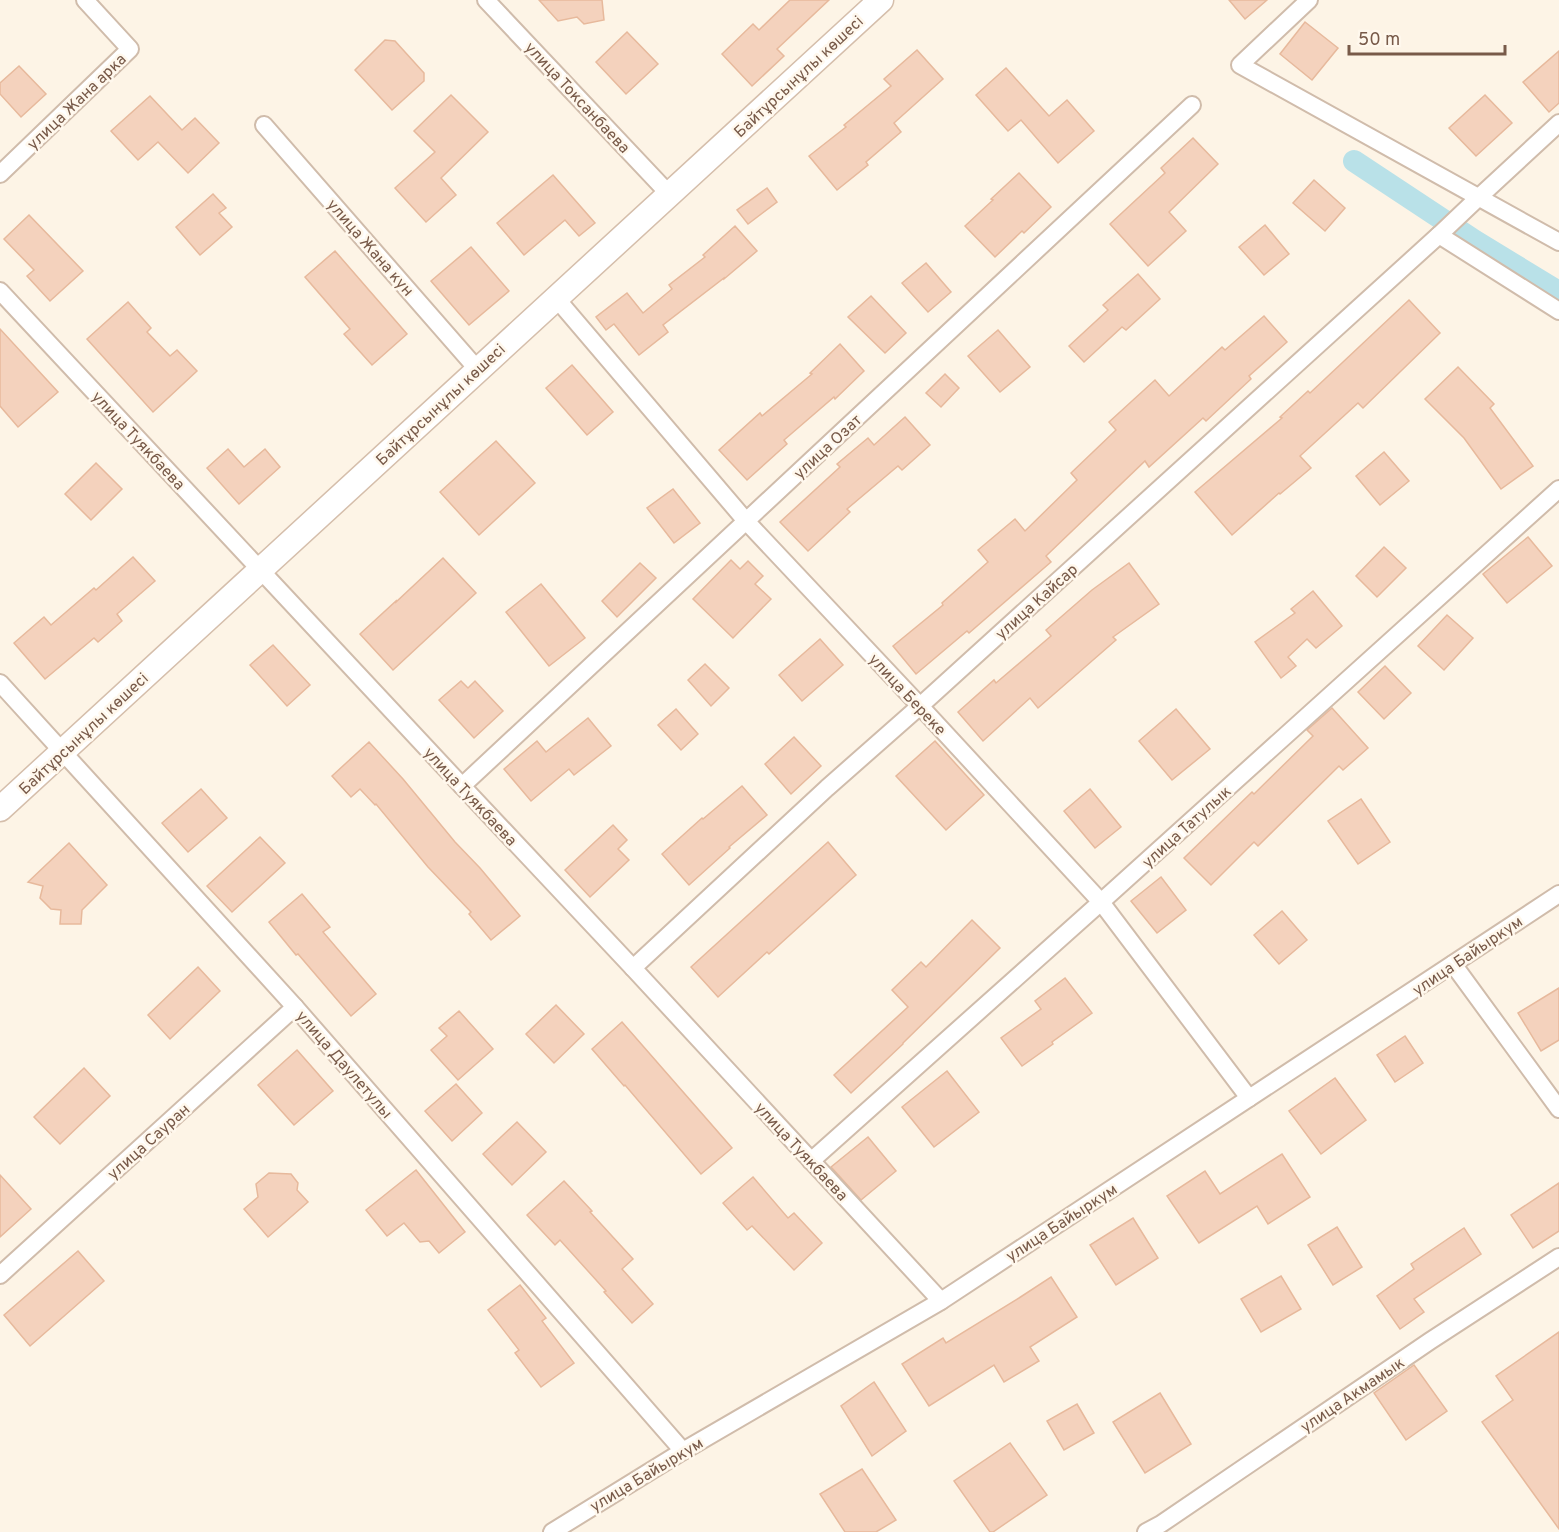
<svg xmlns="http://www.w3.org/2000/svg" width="1559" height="1532" viewBox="0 0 1559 1532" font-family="Overpass,sans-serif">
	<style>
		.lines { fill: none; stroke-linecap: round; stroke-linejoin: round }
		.canal { stroke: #b9e1e8; stroke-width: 22 }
		.building { fill: #f4d2bd; stroke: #e7b99c; stroke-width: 1.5 }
		.minor-casing { stroke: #d0bcab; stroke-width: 20 }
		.secondary-casing { stroke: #d5beab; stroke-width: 27 }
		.minor { stroke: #fff; stroke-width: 16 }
		.secondary { stroke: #fff; stroke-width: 24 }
		.labels { text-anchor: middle; stroke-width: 5; stroke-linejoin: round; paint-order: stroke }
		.street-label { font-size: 16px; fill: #785a49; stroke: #fff8ed }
	</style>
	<rect width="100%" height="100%" fill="#fdf4e6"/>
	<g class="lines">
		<polyline class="canal" points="1354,161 1475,241 1559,292"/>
	</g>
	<g class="building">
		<polygon points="539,0 602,0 604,20 584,24 577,17 558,21"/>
		<polygon points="790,0 829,0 777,49 784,56 752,86 722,54 753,24 759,30"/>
		<polygon points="1229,0 1267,0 1245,19"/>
		<polygon points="1305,22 1338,48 1312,80 1280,54"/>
		<polygon points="627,32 658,64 626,94 596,62"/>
		<polygon points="385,40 395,41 424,73 424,81 392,110 355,70"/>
		<polygon points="917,50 943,79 894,123 901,132 866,162 868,165 837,190 809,156 846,127 844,125 891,86 884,79"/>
		<polygon points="1559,51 1559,103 1549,112 1523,82"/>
		<polygon points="19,66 46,94 21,117 0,94 0,83"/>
		<polygon points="1006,68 1049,116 1067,100 1094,131 1058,163 1021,120 1008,131 976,95"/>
		<polygon points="451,95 488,132 441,178 456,195 426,222 395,188 435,152 414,131"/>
		<polygon points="1485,95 1512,123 1476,156 1449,128"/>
		<polygon points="150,96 182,130 195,118 219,143 188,173 158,142 138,160 111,131"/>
		<polygon points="1193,138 1218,164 1169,212 1186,231 1148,266 1110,224 1165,173 1161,168"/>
		<polygon points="1019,173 1051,207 1024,233 1022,231 995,257 965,226 993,200 991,199"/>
		<polygon points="553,175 595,223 579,236 565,220 524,255 497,223"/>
		<polygon points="1314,180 1345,208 1325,231 1293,203"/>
		<polygon points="767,188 777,202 748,224 737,210"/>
		<polygon points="213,194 226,208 219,213 232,227 200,255 176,227"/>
		<polygon points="29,215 83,271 50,301 27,276 34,270 4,239"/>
		<polygon points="1265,225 1289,254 1264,275 1239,247"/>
		<polygon points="735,226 757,251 724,279 724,278 663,325 668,332 639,355 614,324 606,330 596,317 627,293 643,313 672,289 669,285 705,257 703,255"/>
		<polygon points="471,247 509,291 469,325 431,281"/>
		<polygon points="335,251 407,334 372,365 344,334 350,329 305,277"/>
		<polygon points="926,263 951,292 928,312 902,283"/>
		<polygon points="1138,274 1160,299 1126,330 1122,327 1084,362 1069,346 1108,310 1103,305"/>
		<polygon points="871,296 906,333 885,353 848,317"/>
		<polygon points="1409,300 1440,333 1363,408 1358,403 1300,456 1311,468 1280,494 1279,493 1232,535 1195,492 1282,418 1280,417 1308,391 1310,393"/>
		<polygon points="128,302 151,328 147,332 170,356 177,350 197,371 153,412 87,339"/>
		<polygon points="1264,316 1287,342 1249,376 1251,379 1206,421 1203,418 1149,467 1145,461 1046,556 1051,562 969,633 967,631 916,674 893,646 943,605 942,603 988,562 978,550 1015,519 1025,531 1077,480 1071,473 1116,430 1109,422 1155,380 1169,396 1222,347 1225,350"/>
		<polygon points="0,329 58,392 18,427 0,406"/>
		<polygon points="998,330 1030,367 1000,392 968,356"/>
		<polygon points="840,344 864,371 835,399 834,397 784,440 787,444 747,480 719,450 760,413 762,416 812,374 810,373"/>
		<polygon points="572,365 613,412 587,435 546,388"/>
		<polygon points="1458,367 1494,404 1490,408 1533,466 1501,489 1464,438 1425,399"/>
		<polygon points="945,374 959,388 941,407 926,393"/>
		<polygon points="905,417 930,445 902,470 898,466 847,509 850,512 808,551 780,522 840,467 837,464 868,438 874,445"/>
		<polygon points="496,441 535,483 479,535 440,492"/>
		<polygon points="228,449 244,467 265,449 280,467 239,504 207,468"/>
		<polygon points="1384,452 1409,481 1380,505 1356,476"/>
		<polygon points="96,463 122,489 91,520 65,494"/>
		<polygon points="673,489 700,523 674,543 647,508"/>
		<polygon points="1528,537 1552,566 1507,603 1483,574"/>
		<polygon points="1384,547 1406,568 1377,597 1356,576"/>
		<polygon points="133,557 155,581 117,614 122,621 98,642 94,638 45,679 14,643 44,617 51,625 94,588 96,590"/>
		<polygon points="443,558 476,593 393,670 360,634 396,601 396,602"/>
		<polygon points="731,560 740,569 748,561 763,576 755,584 771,599 733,638 693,599"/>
		<polygon points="640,563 656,578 617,617 602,601"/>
		<polygon points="1129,563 1159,604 1113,637 1116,640 1038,708 1030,698 983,741 958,712 994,680 996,683 1051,636 1046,630 1092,590"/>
		<polygon points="541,584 585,638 549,666 506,612"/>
		<polygon points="1313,591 1342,626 1316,648 1307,639 1288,657 1296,666 1281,678 1255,642 1295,613 1291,609"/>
		<polygon points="1447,615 1473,638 1444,670 1418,646"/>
		<polygon points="820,639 843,665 802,701 779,675"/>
		<polygon points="273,645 310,685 287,706 250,665"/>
		<polygon points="705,664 729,688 711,706 688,680"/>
		<polygon points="1385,666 1411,693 1384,719 1358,692"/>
		<polygon points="461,681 468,688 475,681 503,711 474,738 439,700"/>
		<polygon points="1332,708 1368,748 1343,770 1339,766 1258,846 1254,842 1211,885 1184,858 1252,792 1254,794 1313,736 1307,730"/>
		<polygon points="676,709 698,734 681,750 658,725"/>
		<polygon points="1176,709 1210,749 1172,780 1139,741"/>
		<polygon points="588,718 611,746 574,775 569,769 531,801 504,769 537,741 546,752"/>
		<polygon points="794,737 821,766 791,794 765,764"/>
		<polygon points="935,741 984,795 946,830 896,776"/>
		<polygon points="369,742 403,779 455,842 480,868 520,916 491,940 469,914 471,912 428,867 376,804 375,805 360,789 351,797 332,776"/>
		<polygon points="742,786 767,815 729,847 730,848 689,885 662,854 702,818 703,819"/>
		<polygon points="201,789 227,818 188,852 162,823"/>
		<polygon points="1090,789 1121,827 1095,848 1064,811"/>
		<polygon points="1361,799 1390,842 1358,864 1328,821"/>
		<polygon points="613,825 627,840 618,849 629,860 590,897 565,870"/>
		<polygon points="260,837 285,863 232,912 207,886"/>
		<polygon points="828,842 856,875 769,954 767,952 718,997 691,967"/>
		<polygon points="69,843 107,885 82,910 81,924 60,924 61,910 51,909 40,898 43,886 28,882"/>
		<polygon points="1161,877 1186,910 1157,933 1131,901"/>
		<polygon points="302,894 330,927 323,932 376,994 351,1016 298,954 296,955 269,922"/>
		<polygon points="1282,911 1307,940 1279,964 1254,935"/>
		<polygon points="972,920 1000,948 903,1043 903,1044 851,1093 834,1075 908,1007 892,990 921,962 926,967"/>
		<polygon points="198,967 220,991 170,1039 148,1015"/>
		<polygon points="1065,978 1092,1013 1052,1042 1053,1044 1022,1066 1001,1038 1041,1009 1035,1001"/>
		<polygon points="1559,988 1559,1040 1541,1051 1518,1013"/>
		<polygon points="556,1005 584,1034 554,1063 526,1034"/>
		<polygon points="459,1011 493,1049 458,1080 431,1050 447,1036 439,1028"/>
		<polygon points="622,1022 732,1148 701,1174 625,1085 624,1086 592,1049"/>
		<polygon points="1405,1036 1423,1063 1395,1082 1377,1055"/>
		<polygon points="297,1050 333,1091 294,1125 258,1085"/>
		<polygon points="84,1068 110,1096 60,1144 34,1117"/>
		<polygon points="947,1071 979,1112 934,1147 902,1107"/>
		<polygon points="1335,1078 1366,1120 1321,1154 1289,1111"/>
		<polygon points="456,1084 482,1113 452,1141 425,1111"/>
		<polygon points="517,1122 546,1152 512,1185 483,1154"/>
		<polygon points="868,1137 896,1171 861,1200 831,1167"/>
		<polygon points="1282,1154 1310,1197 1268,1224 1257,1206 1199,1243 1167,1196 1205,1171 1220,1194"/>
		<polygon points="416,1170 465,1232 439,1253 429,1241 420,1242 404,1223 387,1236 366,1210"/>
		<polygon points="269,1173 291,1174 298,1183 297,1190 308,1202 268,1237 244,1209 258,1197 256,1184"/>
		<polygon points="0,1175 31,1209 0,1237"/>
		<polygon points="753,1177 788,1218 794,1213 822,1243 794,1270 752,1226 747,1230 723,1203"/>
		<polygon points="564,1181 592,1211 590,1212 633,1259 622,1269 653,1304 632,1323 604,1292 606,1291 560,1240 555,1245 527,1215"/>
		<polygon points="1559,1183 1559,1231 1533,1248 1511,1215"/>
		<polygon points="1133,1218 1158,1258 1116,1285 1090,1245"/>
		<polygon points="1337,1227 1362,1267 1333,1285 1308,1245"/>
		<polygon points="1464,1228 1481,1254 1414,1299 1424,1312 1400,1329 1377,1296 1414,1269 1411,1264"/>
		<polygon points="78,1251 104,1281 30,1346 4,1315"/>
		<polygon points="1281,1276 1301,1309 1261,1332 1241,1299"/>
		<polygon points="1051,1277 1077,1317 1030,1347 1039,1361 1004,1382 994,1365 929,1406 902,1364 943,1338 946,1343 1019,1298"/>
		<polygon points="520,1285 546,1318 542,1321 574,1363 541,1387 515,1353 519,1350 488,1310"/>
		<polygon points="1559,1332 1559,1529 1482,1422 1513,1400 1496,1376"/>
		<polygon points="1414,1365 1447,1411 1406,1440 1374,1393"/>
		<polygon points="874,1382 906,1431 872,1456 841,1406"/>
		<polygon points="1160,1393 1191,1444 1145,1473 1113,1422"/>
		<polygon points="1077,1404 1094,1433 1064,1450 1047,1421"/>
		<polygon points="1010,1443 1047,1495 993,1532 990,1532 954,1481"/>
		<polygon points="862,1469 896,1520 876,1532 845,1532 820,1494"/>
	</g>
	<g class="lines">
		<defs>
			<g id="minor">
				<polyline points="486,0 669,194"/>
				<polyline points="1309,0 1240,65 1559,242"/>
				<polyline points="264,125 478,370"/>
				<polyline points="0,174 130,49 85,0"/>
				<polyline points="1439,235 1559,311"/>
				<polyline points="0,291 462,786 633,968 941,1301"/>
				<polyline points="556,298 746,521 920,706 1101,902 1249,1098"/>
				<polyline points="0,683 295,1007 683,1451"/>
				<polyline points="462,786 1192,105"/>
				<polyline points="1453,964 1559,1109"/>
				<polyline points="633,968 827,788 920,706 1439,235 1478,198 1559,123"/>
				<polyline points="811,1161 1101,902 1559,489"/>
				<polyline points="0,1275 295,1007"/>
				<polyline points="552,1532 683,1451 941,1301 1559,894"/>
				<polyline points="1146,1532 1161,1524 1430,1341 1559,1257"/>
			</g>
			<polyline id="secondary" points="0,809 881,0"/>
		</defs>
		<use href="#minor" class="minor-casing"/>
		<use href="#secondary" class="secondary-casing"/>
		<use href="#minor" class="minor"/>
		<use href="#secondary" class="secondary"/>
	</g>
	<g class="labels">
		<g class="street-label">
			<text transform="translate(798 76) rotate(-43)" y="6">Байтұрсынұлы көшесі</text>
			<text transform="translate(578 97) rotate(47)" y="6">улица Токсанбаева</text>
			<text transform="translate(76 101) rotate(-44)" y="6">улица Жана арка</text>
			<text transform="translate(371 247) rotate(49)" y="6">улица Жана кун</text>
			<text transform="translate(440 404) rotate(-43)" y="6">Байтұрсынұлы көшесі</text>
			<text transform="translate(139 440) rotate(47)" y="6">улица Туякбаева</text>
			<text transform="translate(827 446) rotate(-43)" y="6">улица Озат</text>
			<text transform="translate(1036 601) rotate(-42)" y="6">улица Кайсар</text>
			<text transform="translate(908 694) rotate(47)" y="6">улица Береке</text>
			<text transform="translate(83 733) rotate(-43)" y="6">Байтұрсынұлы көшесі</text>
			<text transform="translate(471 796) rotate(47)" y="6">улица Туякбаева</text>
			<text transform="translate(1186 826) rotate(-42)" y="6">улица Татулык</text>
			<text transform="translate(1467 955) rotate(-34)" y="6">улица Байыркум</text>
			<text transform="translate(345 1064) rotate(49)" y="6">улица Даулетулы</text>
			<text transform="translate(148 1141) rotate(-42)" y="6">улица Сауран</text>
			<text transform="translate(802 1151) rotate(47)" y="6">улица Туякбаева</text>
			<text transform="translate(1061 1222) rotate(-33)" y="6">улица Байыркум</text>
			<text transform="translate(1352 1394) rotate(-34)" y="6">улица Акмамык</text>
			<text transform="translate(646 1474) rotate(-31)" y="6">улица Байыркум</text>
		</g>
	</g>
	<path d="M1349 45v9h156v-9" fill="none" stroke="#785a49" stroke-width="3"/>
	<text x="1358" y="45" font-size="18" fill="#785a49" stroke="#fff8ed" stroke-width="4.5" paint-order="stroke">50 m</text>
</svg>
